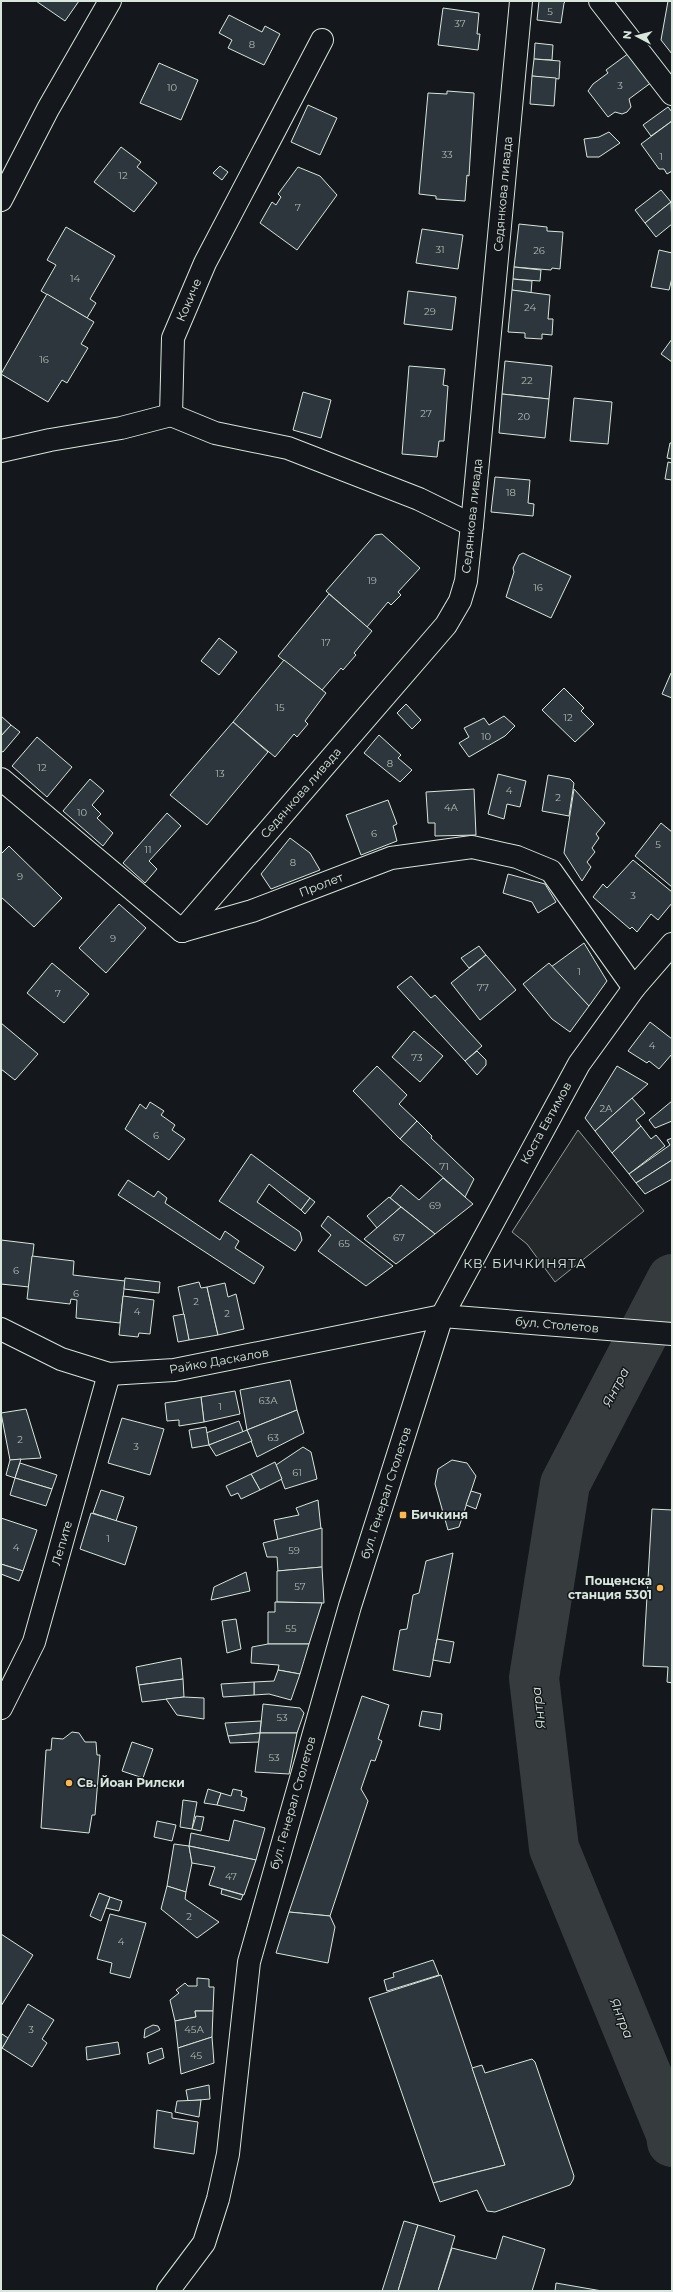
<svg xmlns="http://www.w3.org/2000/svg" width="673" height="2292" viewBox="0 0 673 2292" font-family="Montserrat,sans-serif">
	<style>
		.parking { fill: #24282b; stroke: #939e99 }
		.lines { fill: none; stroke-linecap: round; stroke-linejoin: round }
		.river { stroke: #363b3e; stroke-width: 50 }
		.building { fill: #2c363c; stroke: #d8e6dc }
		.minor-casing { stroke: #d8e6dc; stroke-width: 24 }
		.tertiary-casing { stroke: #d8e6dc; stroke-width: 24 }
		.secondary-casing { stroke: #d8e6dc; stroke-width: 24 }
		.minor { stroke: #14181c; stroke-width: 22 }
		.tertiary { stroke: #14181c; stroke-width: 22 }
		.secondary { stroke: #14181c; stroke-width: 22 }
		.poi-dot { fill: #ffb74d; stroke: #14181c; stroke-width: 1.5 }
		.labels { text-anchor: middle; stroke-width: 3; stroke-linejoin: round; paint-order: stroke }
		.number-label { font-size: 10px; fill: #adbab4 }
		.street-label { font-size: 12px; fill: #d8e6dc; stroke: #14181c }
		.poi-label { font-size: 12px; font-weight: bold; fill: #d8e6dc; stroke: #14181c; text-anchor: start }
		.neighbourhood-label { font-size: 13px; letter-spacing: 1px; fill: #d8e6dc; stroke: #14181c }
		.water-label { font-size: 13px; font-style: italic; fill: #d8e6dc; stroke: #14181c }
	</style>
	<rect width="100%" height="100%" fill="#14181c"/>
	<polygon class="parking" points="578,1130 644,1211 555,1282 527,1244 512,1232"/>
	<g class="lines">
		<polyline class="river" points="672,1279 565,1484 534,1678 554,1848 671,2134 672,2142"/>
	</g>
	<g class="building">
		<polygon points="36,1 79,1 65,21"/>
		<polygon points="539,1 566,1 564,3 561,23 537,20"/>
		<polygon points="668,1 672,1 672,54 661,40"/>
		<polygon points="443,8 479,13 477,34 480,34 478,50 438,45"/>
		<polygon points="229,15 262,32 265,26 280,34 264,65 228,48 232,40 219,33"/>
		<polygon points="535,43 553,45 552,60 534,59"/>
		<polygon points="629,53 652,82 629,99 631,107 627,112 622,114 615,112 608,117 588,91 593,84 608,73 606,70"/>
		<polygon points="534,59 560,61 559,79 532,76"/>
		<polygon points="159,63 198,80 181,120 140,103"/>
		<polygon points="532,76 556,78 554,106 530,104"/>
		<polygon points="447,91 474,93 474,95 469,176 467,175 465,201 436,199 436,196 419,194 428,93 447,94"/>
		<polygon points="308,105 337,118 320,155 291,142"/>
		<polygon points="668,107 672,112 672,121 651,136 643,125"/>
		<polygon points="672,121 672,171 667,174 664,169 659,169 641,144"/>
		<polygon points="609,132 620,143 599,157 587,157 584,139 599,137"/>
		<polygon points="121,147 141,162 137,167 157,183 134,212 94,182"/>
		<polygon points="220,166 228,172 222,180 213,173"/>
		<polygon points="298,167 320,176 337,195 297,250 260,223 272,202 276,205 281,197 278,194"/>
		<polygon points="661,190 671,202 645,223 635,210"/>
		<polygon points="671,202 672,224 656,237 645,223"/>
		<polygon points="519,224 547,227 547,231 563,232 560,269 552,268 551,270 514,267"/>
		<polygon points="66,227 115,256 90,299 96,303 87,318 41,291 56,265 47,260"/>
		<polygon points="422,229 463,235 458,269 416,263"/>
		<polygon points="659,250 672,253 672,278 669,290 651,287"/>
		<polygon points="514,267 541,270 540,281 513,279"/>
		<polygon points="513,279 532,281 531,293 512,290"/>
		<polygon points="512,290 550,295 548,319 553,319 552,335 542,334 542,339 525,338 525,333 508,332"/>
		<polygon points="408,291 456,297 452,330 404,324"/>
		<polygon points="47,294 94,322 81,344 88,348 67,383 62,380 48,402 1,374"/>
		<polygon points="672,339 672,362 661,354"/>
		<polygon points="505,361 552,366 549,399 502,394"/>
		<polygon points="409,366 445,369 443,385 448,386 444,441 439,441 437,457 402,454"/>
		<polygon points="303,392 331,400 321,438 293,430"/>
		<polygon points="502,394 549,399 545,438 499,433"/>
		<polygon points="574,398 612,402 608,444 570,441"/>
		<polygon points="670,443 672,443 672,459 667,458"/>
		<polygon points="668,462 672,463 672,480 665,479"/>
		<polygon points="495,477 530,480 528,503 534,504 533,516 491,512"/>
		<polygon points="382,534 420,568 398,592 401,595 391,605 388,602 367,627 326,591 375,535"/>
		<polygon points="523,553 571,576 551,618 506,597 514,572 513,568 519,555"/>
		<polygon points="329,594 372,631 354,653 356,655 343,670 341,668 322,690 278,656"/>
		<polygon points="219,638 237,652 219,675 201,661"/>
		<polygon points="284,660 326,693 305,721 308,724 297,737 294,734 275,757 233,722"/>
		<polygon points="671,673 672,673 672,698 662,694"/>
		<polygon points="564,688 584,708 581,711 594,724 575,742 542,710"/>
		<polygon points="406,704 421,720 412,729 397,713"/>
		<polygon points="1,716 11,725 1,736"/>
		<polygon points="504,716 515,726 505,736 469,757 459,743 469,737 464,728 484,718 489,725"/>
		<polygon points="233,722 268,752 207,825 170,795"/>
		<polygon points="11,725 20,732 3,752 1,751 1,736"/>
		<polygon points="379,735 401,755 398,758 412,770 400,782 364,753"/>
		<polygon points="37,737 72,767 47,797 12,766"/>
		<polygon points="498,774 526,781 520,807 507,804 504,819 488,814"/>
		<polygon points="548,775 570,779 574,783 569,816 542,811"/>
		<polygon points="90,779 104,791 92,805 101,814 97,818 113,833 103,846 63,811"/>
		<polygon points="474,789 476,835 435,836 435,823 428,823 426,792"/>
		<polygon points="574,789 605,823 596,834 599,838 592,848 595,852 587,862 591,867 582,881 564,853"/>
		<polygon points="388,800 397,824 393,826 397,841 361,855 346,815"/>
		<polygon points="167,813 181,826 149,861 157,869 145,883 123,863"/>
		<polygon points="661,823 672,832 672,887 635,856"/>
		<polygon points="290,838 310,853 320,870 271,889 261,874"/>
		<polygon points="9,846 62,898 34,927 1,897 1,854"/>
		<polygon points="633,860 672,892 672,903 658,920 651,914 637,932 632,927 630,929 593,897 603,884 607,888"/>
		<polygon points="508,874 545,884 556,902 538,913 532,902 503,893"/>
		<polygon points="119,904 146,928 106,973 79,948"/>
		<polygon points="584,943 607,981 589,1006 551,967"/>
		<polygon points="479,946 486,955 469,968 461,958"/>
		<polygon points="486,955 516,990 480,1020 451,983"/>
		<polygon points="52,963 89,994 64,1023 27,993"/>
		<polygon points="549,963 589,1006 570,1032 552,1019 523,984"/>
		<polygon points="411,976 431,998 435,995 482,1046 465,1061 397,987"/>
		<polygon points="650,1022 672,1039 672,1054 659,1069 649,1061 647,1063 628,1051"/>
		<polygon points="1,1023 38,1054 15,1080 1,1069"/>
		<polygon points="414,1031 443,1056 420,1082 392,1057"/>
		<polygon points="477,1051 486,1060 486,1065 477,1075 465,1061"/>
		<polygon points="377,1066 407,1095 399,1104 417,1121 400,1139 353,1091"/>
		<polygon points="617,1066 648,1084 595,1131 585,1118"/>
		<polygon points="632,1098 645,1113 636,1120 641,1126 612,1153 595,1131"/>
		<polygon points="672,1101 672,1121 655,1128 649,1120"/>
		<polygon points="150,1102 164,1111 161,1115 175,1125 172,1130 185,1139 169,1160 125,1129 140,1104 146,1109"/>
		<polygon points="417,1121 432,1136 431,1138 474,1179 465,1197 400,1139"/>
		<polygon points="641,1126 651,1139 656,1135 665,1146 629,1174 612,1153"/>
		<polygon points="672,1138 672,1160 636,1183 629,1174 670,1145 667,1140"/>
		<polygon points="251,1154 310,1198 301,1210 269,1184 257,1202 300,1232 302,1240 295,1251 219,1201"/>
		<polygon points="672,1160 672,1179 645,1194 636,1183"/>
		<polygon points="443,1178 473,1204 435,1234 390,1198 401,1185 419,1200"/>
		<polygon points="128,1180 154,1197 158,1191 167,1198 165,1203 220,1240 225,1231 239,1241 235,1248 264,1267 254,1284 118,1195"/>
		<polygon points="389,1197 401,1207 377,1228 367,1216"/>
		<polygon points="310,1198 315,1202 305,1214 301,1210"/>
		<polygon points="401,1207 435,1234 396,1264 364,1239"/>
		<polygon points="328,1216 393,1266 366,1286 318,1251 331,1235 321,1226"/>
		<polygon points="1,1240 34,1244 29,1287 1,1284"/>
		<polygon points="32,1256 74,1261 73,1275 125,1281 120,1323 76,1318 77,1300 71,1299 70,1304 27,1299"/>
		<polygon points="125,1278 160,1282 159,1293 124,1289"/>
		<polygon points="199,1282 201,1288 207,1287 218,1335 189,1340 178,1287"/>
		<polygon points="225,1283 228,1297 236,1294 244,1329 218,1335 207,1287"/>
		<polygon points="123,1296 154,1300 150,1334 139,1333 138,1337 119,1335"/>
		<polygon points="184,1314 189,1340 178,1342 173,1316"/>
		<polygon points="290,1380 297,1410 247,1430 240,1390"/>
		<polygon points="235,1391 240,1414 204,1422 201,1397"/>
		<polygon points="201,1397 204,1422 179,1426 179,1420 167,1421 165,1403"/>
		<polygon points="26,1409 41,1458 10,1460 1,1413"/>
		<polygon points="297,1410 304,1433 257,1457 247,1430"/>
		<polygon points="122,1418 164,1429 150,1475 108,1463"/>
		<polygon points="239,1421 243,1432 209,1445 206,1433"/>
		<polygon points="206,1427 209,1445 192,1448 189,1430"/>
		<polygon points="247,1430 252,1441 216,1456 209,1445"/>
		<polygon points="303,1447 311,1452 317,1479 285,1489 276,1465"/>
		<polygon points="21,1459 15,1478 6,1475 10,1460"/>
		<polygon points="452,1460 467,1463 476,1476 459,1527 448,1530 435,1484 438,1469"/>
		<polygon points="275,1462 282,1479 260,1490 251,1474"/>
		<polygon points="20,1463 57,1475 52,1489 15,1478"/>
		<polygon points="251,1474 260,1490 241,1499 238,1493 231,1496 226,1486"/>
		<polygon points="15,1478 52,1489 46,1506 10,1495"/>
		<polygon points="101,1490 124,1497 116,1521 93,1513"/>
		<polygon points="471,1491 481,1494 476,1509 466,1505"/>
		<polygon points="318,1500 321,1529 278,1540 274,1520 299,1515 296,1508"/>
		<polygon points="652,1509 672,1510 672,1683 667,1682 668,1667 643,1666"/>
		<polygon points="91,1513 137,1527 125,1565 80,1549"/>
		<polygon points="1,1518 37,1530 23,1571 1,1564"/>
		<polygon points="322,1528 322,1567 278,1571 277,1557 267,1557 263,1543"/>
		<polygon points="453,1553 430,1677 393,1670 400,1630 407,1629 413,1595 419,1593 426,1561"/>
		<polygon points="1,1564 23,1571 19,1581 1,1574"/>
		<polygon points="322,1567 324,1603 277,1602 277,1571"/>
		<polygon points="246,1572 250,1591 211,1600 214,1587"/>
		<polygon points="275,1602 322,1603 309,1644 268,1644 268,1612 275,1612"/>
		<polygon points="236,1619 241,1649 227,1653 222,1621"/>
		<polygon points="437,1639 454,1642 450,1663 433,1660"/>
		<polygon points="268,1644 309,1644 300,1674 278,1670 279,1665 251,1663 252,1647"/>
		<polygon points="181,1658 183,1679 139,1685 136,1667"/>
		<polygon points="278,1670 300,1674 291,1700 269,1694 254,1695 254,1682 274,1681"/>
		<polygon points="183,1679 184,1697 142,1702 139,1685"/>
		<polygon points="254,1682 254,1695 223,1697 221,1684"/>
		<polygon points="362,1696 389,1705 378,1739 382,1741 375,1761 371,1760 361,1789 368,1801 330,1916 289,1912"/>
		<polygon points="184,1697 204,1698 204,1719 177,1715 166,1699"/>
		<polygon points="263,1704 300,1708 304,1713 297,1733 260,1733"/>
		<polygon points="422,1711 442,1714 440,1730 419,1726"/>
		<polygon points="261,1721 260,1733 228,1736 225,1723"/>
		<polygon points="72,1732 79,1733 85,1742 96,1742 97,1755 100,1755 95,1815 92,1815 89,1833 41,1828 46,1750 51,1750 52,1738 63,1739"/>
		<polygon points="260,1733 259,1742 230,1743 228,1736"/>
		<polygon points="260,1733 297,1733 289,1774 255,1772"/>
		<polygon points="132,1742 153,1749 143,1778 122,1771"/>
		<polygon points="208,1789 221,1793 217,1805 204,1803"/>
		<polygon points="233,1789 242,1791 241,1796 247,1798 244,1811 217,1805 221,1793 231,1796"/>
		<polygon points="183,1800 197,1802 192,1829 180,1827"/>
		<polygon points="196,1816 204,1817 201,1831 192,1829"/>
		<polygon points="234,1820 265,1828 256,1860 189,1846 191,1833 229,1841"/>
		<polygon points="157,1821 176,1825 172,1841 154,1837"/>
		<polygon points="174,1844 189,1846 192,1863 186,1892 167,1886"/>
		<polygon points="189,1846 256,1860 244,1895 209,1885 215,1867 192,1863"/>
		<polygon points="167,1886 186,1892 185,1899 219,1922 197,1938 161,1909"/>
		<polygon points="222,1889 243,1895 241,1900 221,1894"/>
		<polygon points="99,1893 110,1897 101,1921 90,1916"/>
		<polygon points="110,1897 122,1901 119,1911 106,1908"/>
		<polygon points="289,1912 330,1916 335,1927 328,1963 276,1953"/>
		<polygon points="110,1914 146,1923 130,1978 110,1973 112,1963 97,1959"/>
		<polygon points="1,1934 33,1955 1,2006"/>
		<polygon points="433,1960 439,1975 387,1991 384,1980 394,1977 393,1973"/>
		<polygon points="441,1975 505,2165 433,2183 369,1998"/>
		<polygon points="197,1978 209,1979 209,1987 214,1987 213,2011 195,2011 196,2017 175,2021 170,2000 179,1993 176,1990 185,1983 188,1986 197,1986"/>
		<polygon points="28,2004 54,2020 42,2039 47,2043 32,2067 2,2048"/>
		<polygon points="195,2011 213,2011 212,2037 178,2048 175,2021 196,2017"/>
		<polygon points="153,2025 158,2026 160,2030 144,2038 145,2029"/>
		<polygon points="2,2034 8,2038 1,2050 1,2036"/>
		<polygon points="212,2037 214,2063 181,2074 178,2048"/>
		<polygon points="118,2042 120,2054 87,2060 86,2047"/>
		<polygon points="162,2048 164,2058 149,2064 147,2053"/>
		<polygon points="532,2059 535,2062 574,2176 573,2180 570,2185 495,2212 487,2211 477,2190 440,2202 433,2183 505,2165 472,2068 482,2065 485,2073"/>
		<polygon points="209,2085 210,2099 188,2101 186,2090"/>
		<polygon points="201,2100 199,2117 175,2112 177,2101"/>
		<polygon points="157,2110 172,2113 172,2118 198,2122 194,2154 154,2148"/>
		<polygon points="404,2221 418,2225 398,2291 382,2291"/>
		<polygon points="418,2225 455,2236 438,2291 398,2291"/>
		<polygon points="503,2236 545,2249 532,2291 438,2291 452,2248 496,2259"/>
		<polygon points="556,2283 602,2291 555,2291"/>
	</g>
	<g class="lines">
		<defs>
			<g id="minor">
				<polyline points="600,1 672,94"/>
				<polyline points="1,200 48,109 110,1"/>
				<polyline points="171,415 173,338 205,263 322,40"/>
				<polyline points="171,415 215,433 288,448 419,499 472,525"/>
				<polyline points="1,451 50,440 121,428 171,415"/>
				<polyline points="1,779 182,931"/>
				<polyline points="182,931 446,625 460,601 466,581 472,525 521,1"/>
				<polyline points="182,931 252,911 391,858 472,847 517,857 551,871 634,988"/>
				<polyline points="1,1329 61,1359 109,1374 174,1370 442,1316"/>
				<polyline points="1,1708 34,1642 109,1374"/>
			</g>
			<polyline id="tertiary" points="168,2291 204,2243 218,2199 228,2154 249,1962 350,1606 442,1316"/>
			<polyline id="secondary" points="672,944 634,988 579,1064 442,1316 672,1334"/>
		</defs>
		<use href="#minor" class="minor-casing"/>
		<use href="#tertiary" class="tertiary-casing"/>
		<use href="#secondary" class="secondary-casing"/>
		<use href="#minor" class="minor"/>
		<use href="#tertiary" class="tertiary"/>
		<use href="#secondary" class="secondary"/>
	</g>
	<g class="poi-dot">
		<rect x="399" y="1511" width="8" height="8" rx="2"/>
		<circle cx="660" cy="1588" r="4"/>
		<circle cx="69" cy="1783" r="4"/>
	</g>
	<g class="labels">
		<g class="number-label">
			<text x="550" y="15">5</text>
			<text x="460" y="27">37</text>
			<text x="252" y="48">8</text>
			<text x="620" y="89">3</text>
			<text x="172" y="91">10</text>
			<text x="447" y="158">33</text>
			<text x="661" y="160">1</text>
			<text x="123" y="179">12</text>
			<text x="298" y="211">7</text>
			<text x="440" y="253">31</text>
			<text x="539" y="254">26</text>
			<text x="75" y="282">14</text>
			<text x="530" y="311">24</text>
			<text x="430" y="315">29</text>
			<text x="44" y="363">16</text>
			<text x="527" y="384">22</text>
			<text x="426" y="417">27</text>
			<text x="524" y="420">20</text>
			<text x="511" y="496">18</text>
			<text x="372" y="584">19</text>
			<text x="538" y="591">16</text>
			<text x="326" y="646">17</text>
			<text x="280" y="711">15</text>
			<text x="568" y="721">12</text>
			<text x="486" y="740">10</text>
			<text x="390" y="767">8</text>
			<text x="42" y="771">12</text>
			<text x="220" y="777">13</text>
			<text x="509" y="794">4</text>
			<text x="558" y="801">2</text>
			<text x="451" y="811">4А</text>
			<text x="82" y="816">10</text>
			<text x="374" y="837">6</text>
			<text x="658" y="848">5</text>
			<text x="148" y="853">11</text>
			<text x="293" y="866">8</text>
			<text x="20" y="880">9</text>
			<text x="633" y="899">3</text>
			<text x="113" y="942">9</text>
			<text x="579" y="975">1</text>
			<text x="483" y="991">77</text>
			<text x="58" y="997">7</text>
			<text x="652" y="1049">4</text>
			<text x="417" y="1061">73</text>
			<text x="606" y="1112">2А</text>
			<text x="156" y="1139">6</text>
			<text x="444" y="1170">71</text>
			<text x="435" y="1209">69</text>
			<text x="399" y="1241">67</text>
			<text x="344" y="1247">65</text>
			<text x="16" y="1274">6</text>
			<text x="76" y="1297">6</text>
			<text x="196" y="1305">2</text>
			<text x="137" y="1315">4</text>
			<text x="227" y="1317">2</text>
			<text x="268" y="1404">63А</text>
			<text x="220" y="1410">1</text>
			<text x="273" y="1441">63</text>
			<text x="20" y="1443">2</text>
			<text x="136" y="1450">3</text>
			<text x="297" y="1476">61</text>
			<text x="108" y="1542">1</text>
			<text x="16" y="1551">4</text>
			<text x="294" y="1554">59</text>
			<text x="300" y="1590">57</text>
			<text x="291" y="1632">55</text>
			<text x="282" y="1721">53</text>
			<text x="274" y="1761">53</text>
			<text x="231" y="1880">47</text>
			<text x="189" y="1920">2</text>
			<text x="121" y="1945">4</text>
			<text x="31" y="2033">3</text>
			<text x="194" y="2033">45А</text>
			<text x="196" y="2059">45</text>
		</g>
		<g class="street-label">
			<text transform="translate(503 194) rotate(-85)" y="4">Седянкова ливада</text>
			<text transform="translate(189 300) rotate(-67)" y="4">Кокиче</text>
			<text transform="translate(472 516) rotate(-84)" y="4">Седянкова ливада</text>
			<text transform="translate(301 793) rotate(-49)" y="4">Седянкова ливада</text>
			<text transform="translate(321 885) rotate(-21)" y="4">Пролет</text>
			<text transform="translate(546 1123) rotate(-61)" y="4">Коста Евтимов</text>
			<text transform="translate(557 1325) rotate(5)" y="4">бул. Столетов</text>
			<text transform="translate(219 1361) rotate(-10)" y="4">Райко Даскалов</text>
			<text transform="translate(386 1493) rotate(-72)" y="4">бул. Генерал Столетов</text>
			<text transform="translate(62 1543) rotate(-74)" y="4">Лепите</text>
			<text transform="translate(293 1803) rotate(-74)" y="4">бул. Генерал Столетов</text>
		</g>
		<g class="poi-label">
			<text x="411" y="1519">Бичкиня</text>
			<text x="652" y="1585" text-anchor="end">Пощенска<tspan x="652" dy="14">станция 5301</tspan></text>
			<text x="77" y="1787">Св. Йоан Рилски</text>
		</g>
		<g class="neighbourhood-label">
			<text x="525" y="1268">КВ. БИЧКИНЯТА</text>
		</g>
		<g class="water-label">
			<text transform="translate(615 1387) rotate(-62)" y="5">Янтра</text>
			<text transform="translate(538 1708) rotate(-97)" y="5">Янтра</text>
			<text transform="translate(622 2018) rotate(68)" y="5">Янтра</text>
		</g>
	</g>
	<rect width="673" height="2292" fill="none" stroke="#d8e6dc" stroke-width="4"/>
	<g transform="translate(637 36) rotate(277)" stroke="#14181c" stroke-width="3" paint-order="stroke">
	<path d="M0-3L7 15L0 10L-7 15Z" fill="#d8e6dc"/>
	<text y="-6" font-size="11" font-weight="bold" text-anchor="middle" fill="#d8e6dc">N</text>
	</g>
</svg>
